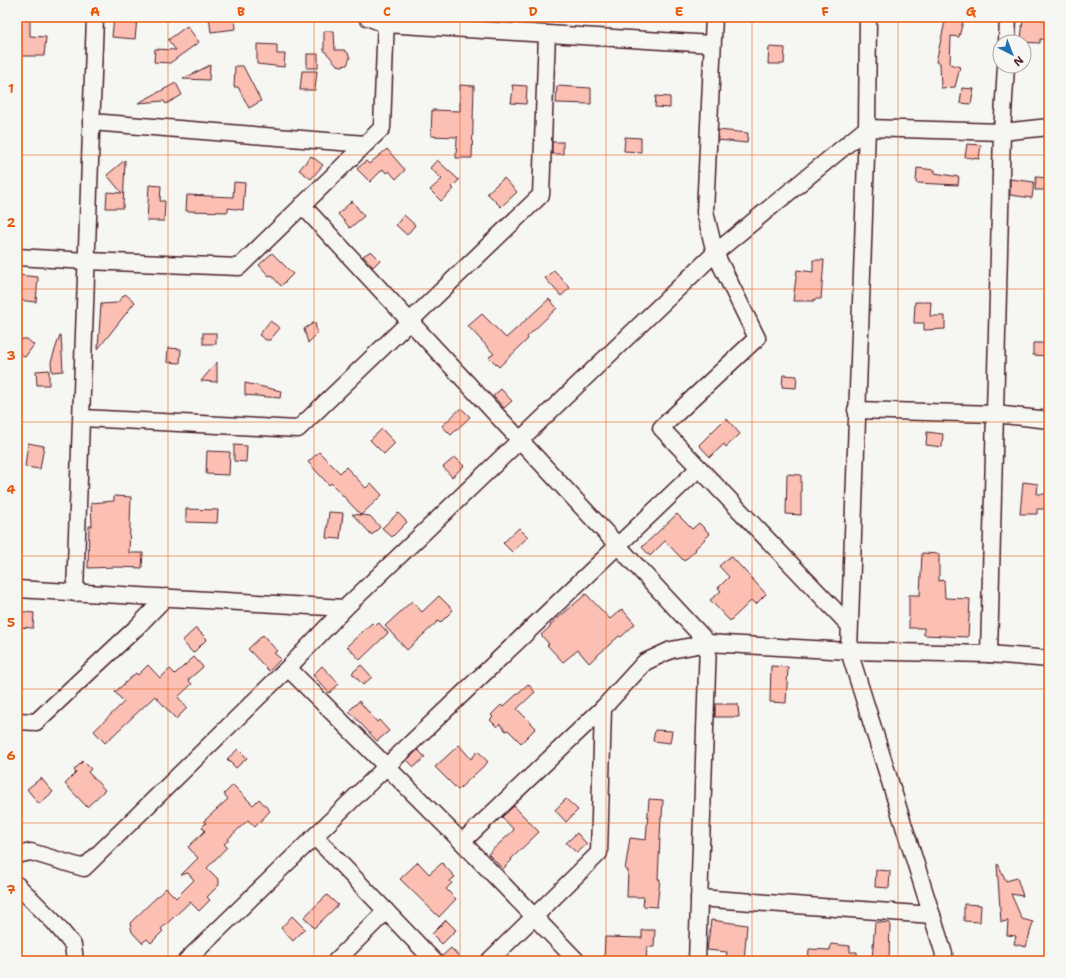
<svg xmlns="http://www.w3.org/2000/svg" width="1066" height="978" viewBox="0 0 1066 978" font-family="'Shantell Sans',sans-serif">
	<style>
		.building { fill: #fbc0b3; stroke: #4a1f2b }
		.lines { fill: none; stroke-linecap: round; stroke-linejoin: round }
		.minor-casing { stroke: #4a1f2b; stroke-width: 19 }
		.minor { stroke: #f6f6f2; stroke-width: 16 }
		.grid { fill: none; stroke: #e8590c; stroke-width: 1; stroke-opacity: 0.55 }
		.neatline { fill: none; stroke: #e8590c; stroke-width: 1.5 }
		.grid-label { font-size: 13px; text-anchor: middle; font-weight: bold; fill: #e8590c }
	</style>
	<rect width="100%" height="100%" fill="#f6f6f2"/>
	<filter id="ink" filterUnits="userSpaceOnUse"><feTurbulence type="fractalNoise" baseFrequency=".025" numOctaves="2"/><feDisplacementMap in="SourceGraphic" scale="8" xChannelSelector="R" yChannelSelector="G"/><feConvolveMatrix kernelMatrix="1 2 1 2 8 2 1 2 1" color-interpolation-filters="sRGB"/></filter>
	<g filter="url(#ink)">
		<g class="building">
			<polygon points="114,17 137,19 135,39 112,37"/>
			<polygon points="209,17 235,17 236,29 211,32"/>
			<polygon points="946,17 964,17 959,37 951,36 950,64 960,67 955,87 941,88 940,63 936,62"/>
			<polygon points="1023,17 1046,17 1045,25 1049,26 1049,40 1040,39 1040,43 1021,42"/>
			<polygon points="17,18 30,18 30,36 46,37 44,56 17,56"/>
			<polygon points="187,26 199,42 170,63 154,62 155,49 176,50 168,40"/>
			<polygon points="324,31 334,31 335,50 344,50 348,53 350,58 347,65 342,66 337,65 324,50"/>
			<polygon points="257,44 277,45 277,54 285,54 284,67 257,64"/>
			<polygon points="769,47 785,48 784,64 768,64"/>
			<rect x="307" y="54" width="11" height="14"/>
			<polygon points="210,65 209,80 183,79"/>
			<polygon points="235,66 243,66 261,101 249,108 238,87 234,87"/>
			<polygon points="302,71 317,71 315,90 300,90"/>
			<polygon points="176,83 182,95 166,104 164,101 138,103"/>
			<polygon points="460,85 474,86 472,158 456,158 457,138 458,137 431,136 432,110 460,111"/>
			<polygon points="512,85 527,86 526,104 511,103 513,90"/>
			<polygon points="557,86 591,88 591,104 556,103"/>
			<polygon points="962,88 974,89 971,104 960,103"/>
			<polygon points="656,96 670,97 670,108 655,107"/>
			<polygon points="718,130 748,133 747,143 718,140"/>
			<polygon points="625,137 641,138 641,152 624,151"/>
			<rect x="552" y="142" width="11" height="12"/>
			<polygon points="967,144 981,145 979,159 965,157"/>
			<polygon points="387,149 405,170 396,179 389,171 386,173 383,169 370,182 357,169 366,161 369,164"/>
			<polygon points="311,156 323,165 311,179 299,170"/>
			<polygon points="125,160 123,208 106,208 107,192 122,193 107,175"/>
			<polygon points="437,160 459,180 452,187 454,189 441,201 430,190 442,179 430,168"/>
			<polygon points="917,168 935,170 935,173 959,177 958,185 916,183"/>
			<polygon points="1036,177 1049,178 1049,190 1035,190"/>
			<polygon points="504,178 517,192 501,207 487,193"/>
			<polygon points="1010,179 1034,182 1032,198 1010,195"/>
			<polygon points="234,182 245,183 243,210 228,208 228,212 186,211 187,195 233,197"/>
			<polygon points="149,185 161,186 160,201 165,201 164,221 147,221"/>
			<polygon points="352,201 364,216 350,228 338,214"/>
			<polygon points="404,215 415,225 407,235 396,225"/>
			<polygon points="371,251 380,260 373,267 363,256"/>
			<polygon points="272,253 293,274 281,286 271,275 269,276 259,265"/>
			<polygon points="813,260 824,260 821,299 814,299 814,301 793,301 797,270 813,272"/>
			<polygon points="554,270 570,288 561,296 545,278"/>
			<polygon points="17,275 38,277 36,302 17,300"/>
			<polygon points="125,294 135,302 98,349 101,304 117,303"/>
			<polygon points="549,299 557,308 527,337 528,339 499,367 489,357 494,354 468,326 482,314 506,338"/>
			<polygon points="915,302 931,302 930,316 945,316 945,329 924,330 924,323 914,323"/>
			<polygon points="270,321 280,328 270,340 266,340 259,335"/>
			<polygon points="315,322 317,334 308,343 304,329"/>
			<rect x="203" y="333" width="13" height="11"/>
			<polygon points="60,335 61,335 63,371 52,372 51,362"/>
			<polygon points="22,339 27,339 34,345 25,357 17,351 17,346"/>
			<polygon points="1033,343 1049,343 1049,356 1033,355"/>
			<polygon points="168,348 181,349 180,363 167,362"/>
			<polygon points="217,362 217,382 201,381"/>
			<polygon points="49,370 49,385 37,385 36,371"/>
			<polygon points="783,375 797,376 796,388 782,387"/>
			<polygon points="245,383 281,391 280,398 245,395"/>
			<polygon points="501,389 512,401 504,408 493,396"/>
			<polygon points="461,408 470,417 451,435 442,426"/>
			<polygon points="726,418 740,434 726,447 724,444 710,457 699,445"/>
			<polygon points="382,429 395,443 384,454 370,440"/>
			<polygon points="927,432 943,434 942,447 926,445"/>
			<polygon points="28,443 44,446 40,469 25,467"/>
			<polygon points="234,445 247,446 246,462 234,461"/>
			<polygon points="207,451 230,452 229,475 206,474"/>
			<polygon points="319,452 340,473 346,467 366,488 371,483 382,495 361,515 370,516 380,527 372,535 352,514 361,515 331,483 329,485 308,462"/>
			<polygon points="455,457 464,466 452,477 443,467"/>
			<polygon points="787,474 801,475 801,515 786,514"/>
			<polygon points="1023,482 1038,484 1037,494 1046,494 1045,509 1037,509 1037,514 1020,514"/>
			<polygon points="114,496 131,497 129,553 143,553 142,568 117,567 88,568 89,526 92,526 91,503 114,501"/>
			<polygon points="186,509 218,510 217,523 186,522"/>
			<polygon points="329,512 343,513 340,539 326,538"/>
			<polygon points="398,513 407,522 392,537 382,528"/>
			<polygon points="677,514 692,529 699,523 710,534 695,549 696,550 684,561 665,541 650,556 642,547"/>
			<polygon points="519,528 528,537 512,552 503,543"/>
			<polygon points="922,553 939,554 939,581 944,580 945,598 970,599 968,637 924,635 924,628 909,628 909,595 920,595"/>
			<polygon points="731,556 766,594 756,604 752,600 730,621 710,600 721,591 718,588 729,577 719,566"/>
			<polygon points="586,594 610,619 622,609 635,624 621,637 619,636 589,663 578,650 563,662 547,645 549,644 541,635 551,626 550,625"/>
			<polygon points="439,596 453,610 440,623 438,621 407,650 385,626 412,601 422,612"/>
			<polygon points="17,611 34,613 33,628 17,627"/>
			<polygon points="372,623 375,626 379,623 388,633 360,660 347,646"/>
			<polygon points="196,628 207,639 193,653 182,641"/>
			<polygon points="263,635 277,651 274,653 281,659 269,671 248,649"/>
			<polygon points="194,657 203,667 188,680 192,684 178,697 187,708 176,719 155,696 105,743 94,731 124,702 115,692 136,673 138,675 148,665 160,678 170,669 175,674"/>
			<polygon points="361,665 372,677 363,685 352,673"/>
			<polygon points="322,666 339,684 329,693 313,675"/>
			<polygon points="771,666 788,667 786,703 770,702"/>
			<polygon points="528,684 535,692 517,709 536,728 521,743 508,730 506,731 500,724 497,727 490,720 493,717 491,715 501,705 503,707"/>
			<polygon points="359,701 377,722 379,720 389,731 377,741 349,711"/>
			<polygon points="715,704 738,704 739,717 715,717"/>
			<polygon points="655,730 672,731 670,743 653,741"/>
			<polygon points="459,745 471,759 478,751 488,762 458,790 435,767"/>
			<polygon points="238,749 247,758 236,768 227,759"/>
			<polygon points="418,750 425,757 414,767 407,760"/>
			<polygon points="83,761 91,769 88,772 105,790 87,807 65,784 76,773 74,770"/>
			<polygon points="41,778 53,792 39,804 27,789"/>
			<polygon points="233,785 253,805 259,799 270,811 255,827 248,820 228,839 229,840 224,844 227,847 207,868 219,880 219,885 207,897 210,900 199,911 190,902 161,929 163,931 151,943 147,939 142,943 132,932 130,923 166,888 176,898 194,880 188,873 181,875 198,858 188,847 205,831 202,827 206,823 204,821 228,799 224,794"/>
			<polygon points="566,799 578,810 566,822 555,810"/>
			<polygon points="649,799 663,800 662,817 661,817 658,879 660,879 657,907 643,906 644,897 627,897 628,870 625,870 630,838 646,840"/>
			<polygon points="514,806 539,832 511,859 512,860 503,869 488,854 514,830 502,817"/>
			<polygon points="577,833 587,844 577,853 566,843"/>
			<polygon points="418,862 429,874 442,863 455,877 450,881 452,883 446,889 456,899 439,917 400,879"/>
			<polygon points="998,864 1006,881 1017,878 1023,896 1011,894 1022,919 1033,922 1026,947 1014,944 1016,936 1007,935 1008,921 1001,922 997,865"/>
			<polygon points="876,870 890,871 889,888 875,887"/>
			<polygon points="327,895 338,905 314,928 304,917"/>
			<polygon points="964,904 981,905 980,922 964,921"/>
			<polygon points="292,916 305,929 293,941 281,928"/>
			<polygon points="446,920 456,930 442,944 432,934"/>
			<polygon points="711,920 747,925 744,961 726,961 727,952 707,950"/>
			<polygon points="875,922 890,923 889,961 872,959"/>
			<polygon points="642,930 655,930 654,947 647,947 646,961 604,961 605,937 642,938"/>
			<polygon points="831,944 850,946 850,952 857,952 857,961 808,961 809,949 830,950"/>
			<polygon points="451,948 463,961 443,961 442,956"/>
		</g>
		<g class="lines">
			<defs>
				<g id="minor">
					<polyline points="367,17 385,24 712,44"/>
					<polyline points="714,17 705,212 715,253 757,338 661,428 849,625"/>
					<polyline points="868,17 867,128 849,651 944,954 943,961"/>
					<polyline points="1007,42 1008,17"/>
					<polyline points="91,122 365,144"/>
					<polyline points="302,205 708,643 697,961"/>
					<polyline points="17,257 87,261 239,267 382,128 386,17"/>
					<polyline points="856,410 995,414 1049,420"/>
					<polyline points="82,418 298,429 541,195 547,34"/>
					<polyline points="17,589 345,608"/>
					<polyline points="75,593 95,17"/>
					<polyline points="989,654 1002,132 1006,66"/>
					<polyline points="288,668 462,842 577,961"/>
					<polyline points="17,721 36,722 137,627 166,597"/>
					<polyline points="315,837 434,961"/>
					<polyline points="462,842 603,708"/>
					<polyline points="17,855 31,852 84,868 288,668 345,608 715,253 867,128 1002,132 1049,127"/>
					<polyline points="17,885 53,921 73,945 75,961"/>
					<polyline points="699,898 932,915"/>
					<polyline points="186,961 387,766 699,468"/>
					<polyline points="336,961 386,911"/>
					<polyline points="489,961 599,853 603,708 645,662 671,650 708,643 849,651 989,654 1049,659"/>
				</g>
			</defs>
			<use href="#minor" class="minor-casing"/>
			<use href="#minor" class="minor"/>
		</g>
	</g>
	<path class="grid" d="M168,17V961M314,17V961M460,17V961M606,17V961M752,17V961M898,17V961M17,155H1049M17,289H1049M17,422H1049M17,556H1049M17,689H1049M17,823H1049"/>
	<rect width="1066" height="978" fill="none" stroke="#f6f6f2" stroke-width="44"/>
	<g transform="translate(1012 54) rotate(138)"><circle r="19" fill="#f6f6f2" stroke="#b1a0a2"/>
	<path d="M0-3L7 15L0 10L-7 15Z" fill="#1f6fb2"/>
	<text y="-6" font-size="11" font-weight="bold" text-anchor="middle" fill="#4a1f2b">N</text>
	</g>
	<rect x="22" y="22" width="1022" height="934" class="neatline"/>
	<g class="grid-label">
		<text x="95" y="16">A</text>
		<text x="241" y="16">B</text>
		<text x="387" y="16">C</text>
		<text x="533" y="16">D</text>
		<text x="679" y="16">E</text>
		<text x="825" y="16">F</text>
		<text x="971" y="16">G</text>
		<text x="11" y="93">1</text>
		<text x="11" y="227">2</text>
		<text x="11" y="360">3</text>
		<text x="11" y="494">4</text>
		<text x="11" y="627">5</text>
		<text x="11" y="760">6</text>
		<text x="11" y="894">7</text>
	</g>
</svg>
